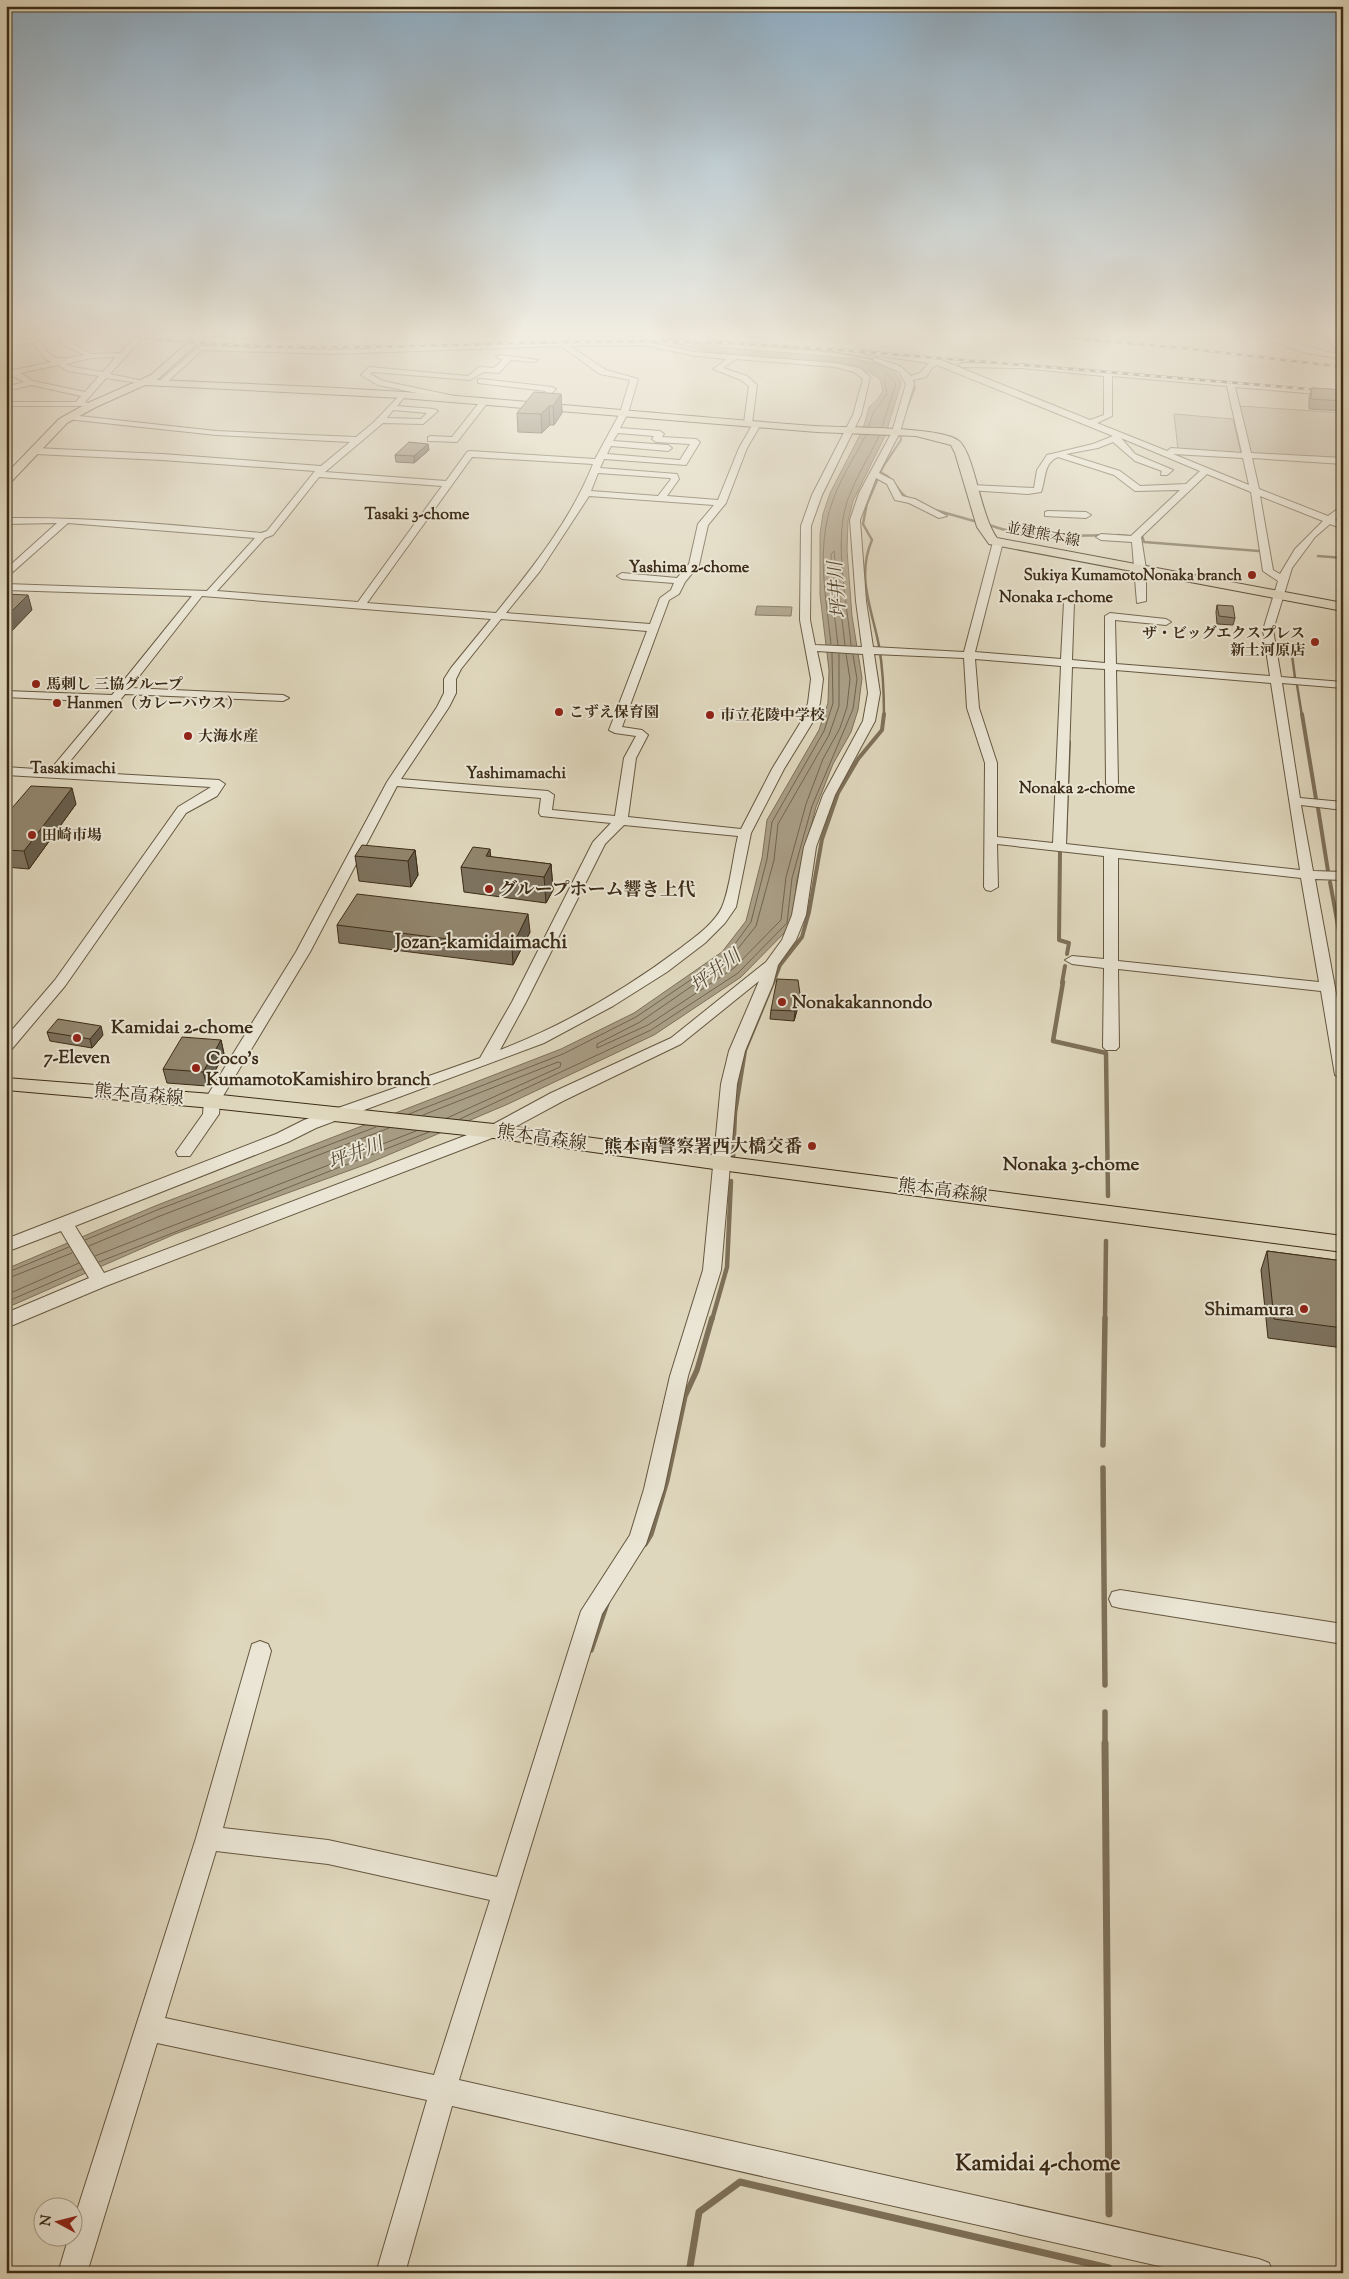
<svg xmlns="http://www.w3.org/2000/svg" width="1349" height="2279" viewBox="0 0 1349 2279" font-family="'Sorts Mill Goudy','Noto Serif JP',serif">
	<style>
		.green { fill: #c3baa1; stroke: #80735c }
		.water { fill: #a89d85; stroke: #7d7059 }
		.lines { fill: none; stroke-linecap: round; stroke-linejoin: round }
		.shore { stroke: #72644e; stroke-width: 1 }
		.stream-far5 { stroke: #7d7059; stroke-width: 2 }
		.stream-far4 { stroke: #7d7059; stroke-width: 2.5 }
		.stream-far3 { stroke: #7d7059; stroke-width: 4 }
		.stream-far2 { stroke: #7d7059; stroke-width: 4.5 }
		.stream-far1 { stroke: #7d7059; stroke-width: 5.5 }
		.stream { stroke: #7d7059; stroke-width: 7 }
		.minor-tunnel { stroke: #beb59c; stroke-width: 8; stroke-dasharray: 8 4; stroke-linecap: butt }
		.minor-casing { stroke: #655740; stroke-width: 2 }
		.major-casing { stroke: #3c2c17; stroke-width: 2 }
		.minor { fill: #eae5d4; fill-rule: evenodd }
		.major { fill: #dfd7bd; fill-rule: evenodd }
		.rail-casing { stroke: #3c2c17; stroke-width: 2.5 }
		.rail { stroke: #eae5d4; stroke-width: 2; stroke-dasharray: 5.5; stroke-linecap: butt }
		.wall { fill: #7d725e; stroke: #3c2c17 }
		.shaded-wall { fill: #665d4c; stroke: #3c2c17 }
		.building { fill: #91856d; stroke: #3c2c17 }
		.poi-dot { fill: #8f2418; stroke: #eae5d4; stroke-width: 2 }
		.labels { text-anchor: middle; stroke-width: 4; stroke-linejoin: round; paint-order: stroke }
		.far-street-label { font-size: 15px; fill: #3c2c17; stroke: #eae5d4 }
		.far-poi-label { font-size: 15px; font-weight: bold; fill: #3c2c17; stroke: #eae5d4; text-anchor: start }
		.far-neighbourhood-label { font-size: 16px; font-weight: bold; fill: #3c2c17; stroke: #eae5d4 }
		.far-quarter-label { font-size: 16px; font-weight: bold; fill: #3c2c17; stroke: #eae5d4 }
		.poi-label { font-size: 18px; font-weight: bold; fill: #3c2c17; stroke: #eae5d4; text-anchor: start }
		.street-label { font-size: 18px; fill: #3c2c17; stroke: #eae5d4 }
		.water-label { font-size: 19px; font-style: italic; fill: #574832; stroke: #eae5d4 }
		.neighbourhood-label { font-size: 19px; font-weight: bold; fill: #3c2c17; stroke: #eae5d4 }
		.quarter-label { font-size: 20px; font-weight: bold; fill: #3c2c17; stroke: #eae5d4 }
		.near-neighbourhood-label { font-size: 22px; font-weight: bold; fill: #3c2c17; stroke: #eae5d4 }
	</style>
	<rect width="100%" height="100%" fill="#dfd7bd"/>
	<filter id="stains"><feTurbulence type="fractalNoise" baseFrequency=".004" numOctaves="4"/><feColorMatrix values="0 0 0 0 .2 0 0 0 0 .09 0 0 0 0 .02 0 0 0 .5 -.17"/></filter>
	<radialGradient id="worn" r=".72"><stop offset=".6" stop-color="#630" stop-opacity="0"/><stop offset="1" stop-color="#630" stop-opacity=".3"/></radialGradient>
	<g class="green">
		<polygon points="1240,406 1343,413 1343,459 1250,453"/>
		<polygon points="1174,414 1233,419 1241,453 1178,449"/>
	</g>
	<g class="water">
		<path d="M652,335H678L702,344L719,347L858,359L890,368L900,379L901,384L885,436L853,501L848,521L847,550L852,616L862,678L858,710L851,732L833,764L816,807L797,879L792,925L741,977L654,1035L508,1104L367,1164L175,1234L6,1308V1269L155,1206L561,1049L634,1013L722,952L746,921L762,858L767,820L819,730L828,703L829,670L820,595V534L823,514L830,493L863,429L869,407L877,400L883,391L880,379C856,361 824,362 795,360C746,356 698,355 652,335Z"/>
		<polygon points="757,606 792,607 791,616 755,615"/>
	</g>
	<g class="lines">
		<g class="shore">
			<polyline points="869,426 873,413 887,394 884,376 887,373 896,384 882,427"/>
			<path d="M831,644C826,598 816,548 832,503C840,479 854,458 866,435"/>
			<polyline points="838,645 832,595 831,554 834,551 845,645"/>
			<path d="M851,645C847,602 833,540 848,499C856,477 869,457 879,436"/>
			<polyline points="839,654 839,706 829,735 778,824 774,860 756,926 728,961 640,1022 597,1044 597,1048 648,1025 734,968 781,920 786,877 806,804 823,759 840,728 847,707 850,679 846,654"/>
			<polyline points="409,1114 563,1054 636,1017 726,956 751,922 767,859 772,822 824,731 833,703 832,653"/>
			<polyline points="423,1115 558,1062 561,1063 560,1067 447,1118"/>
			<polyline points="460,1119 651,1030 738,973 787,923 792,878 812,806 853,709 857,679 853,655"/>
			<polyline points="85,1240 157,1210 376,1127"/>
			<polyline points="89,1246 160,1216 389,1128"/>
			<polyline points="95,1256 416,1131"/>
			<polyline points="99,1262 429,1132"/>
			<polyline points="6,1273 69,1247"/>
			<polyline points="6,1279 72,1253"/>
			<polyline points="6,1295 79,1263"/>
			<polyline points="6,1302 82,1269"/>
		</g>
		<g class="stream-far5">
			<polyline points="709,340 833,352 879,360"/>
			<path d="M882,473C897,480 896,491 908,498"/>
			<polyline points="867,504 883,467 901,440 900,426 915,388 912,377 900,368"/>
		</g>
		<g class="stream-far4">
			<path d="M867,503L863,524L872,540C856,577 872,609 879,646C883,669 884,693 884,716"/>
			<polyline points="935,510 974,521"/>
			<path d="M989,525C1031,540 1062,536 1105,535"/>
			<polyline points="1118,535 1129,536"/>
			<polyline points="1142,536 1144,542 1259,551"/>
			<polyline points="1318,556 1343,558"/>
			<polyline points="1292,655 1295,678"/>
			<polyline points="1297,685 1302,716"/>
		</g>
		<g class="stream-far3">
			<polyline points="1302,714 1316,799"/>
			<polyline points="1318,808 1328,871"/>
			<polyline points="1065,843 1069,742"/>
			<polyline points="1060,852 1059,940 1069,943 1067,954"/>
			<polyline points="1330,882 1343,953"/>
			<polyline points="773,983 780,965 802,937 809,912 822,839 838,793 858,759 882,730 884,714"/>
			<polyline points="1062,983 1065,966"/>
		</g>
		<g class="stream-far2">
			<polyline points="1063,982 1053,1041 1106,1053 1108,1196"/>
			<polyline points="733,1158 735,1113 745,1050 773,982"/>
			<polyline points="712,1320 727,1267 731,1181"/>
			<polyline points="1105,1320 1106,1241"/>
		</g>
		<g class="stream-far1">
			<polyline points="1103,1445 1105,1318"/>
			<polyline points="1103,1468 1105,1685"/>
			<polyline points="645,1544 651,1534 667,1480 685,1396 697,1370 712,1318"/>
			<polyline points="591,1650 607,1603"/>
			<polyline points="1105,1712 1105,1744"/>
		</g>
		<g class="stream">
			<polyline points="1105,1743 1109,2214"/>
			<polyline points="689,2273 699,2212 740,2182 1109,2268"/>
		</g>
		<g class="minor-tunnel">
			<polyline points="361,335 381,349"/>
			<polyline points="848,335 865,352"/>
		</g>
		<defs>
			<g id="minor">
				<path d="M26,335H34C54,360 51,362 84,355L61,343L59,339L67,335H77L67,340L92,354L121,353L137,335H145L110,374L148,382L144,384L106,378L85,402L91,404L87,406H6V402H76L81,396L31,385L6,391V387L24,382L11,375L6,376V368L14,370L52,362L45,359L33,343L6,346V342L30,339ZM116,357L103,372L73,367L66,364L91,358ZM58,365L68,371L99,376L85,392L33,381L20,373Z"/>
				<path d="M1253,335C1277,335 1311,349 1337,354L1327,335H1335L1343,351V359L1306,353Z"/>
				<path d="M582,341H643L696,352L835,363L860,368L870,377L861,415L822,495L811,526L810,620L815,645L862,647L856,601L850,520L859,493L892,432L906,384L899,372L872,360L876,358L900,366L911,376L920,373L929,363L865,354L861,352L862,350L941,360L1090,420L1104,415V376L1021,368L962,367L958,365L962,363L1021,364L1343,392V396L1235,387L1251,453L1343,458V464L1252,458L1259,489L1328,516L1343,505V513L1335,520L1343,523V529L1330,524L1315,537L1292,568L1273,630L1281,677L1343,682V688L1282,683L1300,798L1343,802V810L1301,805L1313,871L1343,872V880L1315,879L1343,1031V1080L1335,1075L1321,991L1118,969L1119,1047L1116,1050H1106L1103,1047L1104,968L1072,964L1065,960L1072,956L1104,959V856L997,844L998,887L991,891L986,890L984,887L985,763L967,708L964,658L874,654L880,693L875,721L835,795L816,847L806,915L796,940L778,965L773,984L745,1051L737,1084L721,1270L688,1376L664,1489L646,1544L602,1614L459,2080L1259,2259L1269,2263L1273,2273H1190L452,2106L405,2273H376L427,2100L157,2043L87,2273H58L69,2236H72V2226L196,1838L252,1644L260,1641L268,1644L271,1651L223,1828L328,1840L497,1877L581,1611L630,1535L644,1489L670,1376L703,1270L721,1084L729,1051L759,981L681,1044L563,1101L500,1135L106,1286L6,1328V1313L89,1278L61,1231L6,1252V1239L276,1134L304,1120L480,1058L512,1002L593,842L611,823L541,816L539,813L541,798L397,786L310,952L220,1101L219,1114L190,1156H178L176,1152L203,1114L204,1101L296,952L387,782L437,707L444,693V679L451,668L491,619L202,596L130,688L283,695L289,698L283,701L125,694L62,771L219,780L225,784L217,796L186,813L65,986L11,1050L6,1052V1037L55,980L178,807L211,787L6,775V767L50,770L107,702L6,697V691L112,695L192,596L6,590V584L207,591L255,538L68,523L6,578V569L57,523L6,524V518C92,517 176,525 261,533L267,531L315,471L162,460L35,454L31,451L35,448L162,454L321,466L350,442L216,435L67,419V415H70L216,431L356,437L373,423L402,393L406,395L397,406L434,409L438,411L423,424L383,423L325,472L446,481L467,452L470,451L595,459L620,413L630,380L600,374L561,346L333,354L202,350L163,386L156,384L200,346L333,350ZM643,345L696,356L727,359L713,369L741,380L749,386L744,423L748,425L752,423L757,385L747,376L723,368L736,359L835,367L854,372L863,379L853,415L812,495L801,526L800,620L811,679L808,703L802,720L772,769L741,829L628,817L636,758L648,735L642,730L622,727L669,600L679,594L685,582L699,565L708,525L726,503L747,448L761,424L754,422L739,448L718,500L667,496L679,479L677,474L600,468L604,459L686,465L700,442L696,439L662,437L664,434L660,431L620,428L628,413L638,379L606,370L570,346ZM937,365L1113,436L1093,444L1047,455L1037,470L1034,488L971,485L968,486V490L1028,494L1041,492C1046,480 1043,463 1058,457L1114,475L1135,491L1180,490L1131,536L1101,534L1096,537L1101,540L1132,542L1137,603L1146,601V569L1141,537L1207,474L1251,492L1263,571L1278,581L1263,630L1270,676L1116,664L1115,620L1166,625L1171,622L1166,619L1110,613L1105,616V663L1072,660L1074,602L1069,599L1064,602L1061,659L975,652L1003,542L998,539L993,542L964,652L873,647L866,601L860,520L876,478L887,484L895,500L909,503L939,518L947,516L915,499L902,496L893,480L879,473L900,432L914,384L913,380L926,377L932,368ZM1112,376L1227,386L1242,453L1171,448L1167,451L1097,423L1112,416ZM393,410L427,413L421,419L387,418ZM618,433L654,436L652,439L656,442L690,444L680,460L607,454L611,446L668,451L672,448L668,445L613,441ZM1121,438L1200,471L1186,484L1140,486L1120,471L1066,454L1098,448L1113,442L1135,461L1162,471L1161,475H1167L1173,470L1135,454ZM1173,454L1243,458L1249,485ZM472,457L593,464C571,520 533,567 496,613L367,603ZM598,473L670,478L671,479L658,496L591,491ZM319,477L442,486L358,602L217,591L265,538L273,535ZM589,496L714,505L698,524L689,564L677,578L622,573L617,576L622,579L674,583L671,590L660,598L650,624L506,613L540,571ZM1260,496L1323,521L1295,549L1280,574L1273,570ZM501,619L647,631L609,730L615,733L636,736L624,758L615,816L552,810L554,795L548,791L401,779L449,707L456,693V679L461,669ZM817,651L863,654L868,693L863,721L823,795L804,847L792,915L782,940L766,962L671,1038L551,1093L488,1127L104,1273L75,1226L288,1142L316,1128L544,1043L613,1006L667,972L705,943L725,923L736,907L751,833L784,769L814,720L820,703L823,679ZM975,659L1061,666L1053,843L997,837V763L979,708ZM1072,667L1105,669L1106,784L1112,788L1118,784L1116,670L1271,683L1300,870L1066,844ZM624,825L738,836C733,856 730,889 722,907C715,923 695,937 682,947C626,989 565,1025 500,1050L526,1002L605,844ZM1118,858L1301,878L1319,982L1118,961ZM216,1851L328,1864L490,1900L434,2075L165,2018Z"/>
				<polygon points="500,355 538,360 534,362 511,360 499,373 484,372 470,380 372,372 370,374 383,381 459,397 460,399 456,401 378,385 361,375 369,367 468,376 479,367 494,368 503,360 496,357"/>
				<polygon points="481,379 552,387 556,389 536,408 532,406 546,391 478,383 478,379"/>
				<polygon points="482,399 489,401 457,442 428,441 428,437 431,436 452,437"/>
				<polygon points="1048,511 1086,512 1091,515 1086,518 1045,516 1045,512"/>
				<polygon points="1120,1590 1343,1624 1343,1644 1120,1608 1112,1606 1109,1599 1112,1592"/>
			</g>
			<g id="major">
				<path d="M196,335H207L157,380C240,384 322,386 404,392C541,402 678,416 815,426C842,428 942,426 959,441C975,455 980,515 997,538L1343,603V611L989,544L977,527L955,453L951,445L916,436L817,432L402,398L145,385L96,407L67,423L10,483L6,484V474L59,419L88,403L151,375Z"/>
				<polygon points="6,1078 212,1094 494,1124 721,1156 1343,1236 1343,1252 721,1170 494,1138 212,1108 6,1090"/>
			</g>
		</defs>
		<use href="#minor" class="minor-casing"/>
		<use href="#major" class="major-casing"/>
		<use href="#minor" class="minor"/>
		<use href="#major" class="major"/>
		<defs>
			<g id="rail">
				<path d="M118,335C306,360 496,338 685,342C782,344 878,353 974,361C1097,371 1220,382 1343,392"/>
				<polyline points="182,335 248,338 429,335"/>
				<polyline points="1034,335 1183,348 1343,367"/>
			</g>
		</defs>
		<use href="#rail" class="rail-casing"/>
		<use href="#rail" class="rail"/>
	</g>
	<g class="wall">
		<polygon points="1312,388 1343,390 1343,411 1309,409 1309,398"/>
		<polygon points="561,394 562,413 554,425 550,425 542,433 518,432 517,413"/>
		<polygon points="429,450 414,463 396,462 395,455"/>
		<polygon points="1339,584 1343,584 1343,601 1340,600 1337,592"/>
		<polygon points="1217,605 1235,618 1233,625 1217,624 1216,612"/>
		<polygon points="76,804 29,869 6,867 6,815"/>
		<polygon points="415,850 418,875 411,887 359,881 355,856"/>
		<polygon points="491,857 551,864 553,890 546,903 464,892 461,867"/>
		<polygon points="337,925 530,932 513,965 339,943"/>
		<polygon points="800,994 799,1003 794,1021 770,1019 771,1010"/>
		<polygon points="47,1032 103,1035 92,1048 50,1041"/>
		<polygon points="221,1040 224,1054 207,1086 167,1083 163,1069"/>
		<polygon points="1267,1251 1343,1261 1343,1348 1268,1338 1261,1270"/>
	</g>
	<g class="shaded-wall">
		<polygon points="561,394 562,413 554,425 553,406"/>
		<polygon points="549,406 550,425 542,433 541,414"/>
		<polygon points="428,444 429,450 414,463 414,456"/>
		<polygon points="28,595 32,610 6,637 6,617"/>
		<polygon points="72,788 76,804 29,869 24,851"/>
		<polygon points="490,849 492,870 486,856"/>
		<polygon points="415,850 418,875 411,887 408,861"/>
		<polygon points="551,864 553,890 546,903 544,877"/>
		<polygon points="528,914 530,932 513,965 512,947"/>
		<polygon points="800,994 799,1003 794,1021 795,1011"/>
		<polygon points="101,1026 103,1035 92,1048 90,1039"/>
		<polygon points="221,1040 224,1054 207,1086 203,1072"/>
	</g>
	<g class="building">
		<polygon points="1312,388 1343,390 1343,401 1311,399"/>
		<polygon points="534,392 561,394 553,406 549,406 541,414 517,413"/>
		<polygon points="409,442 428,444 414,456 395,455"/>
		<polygon points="1339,584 1343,584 1343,593 1342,593"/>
		<polygon points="6,594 28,595 6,617"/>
		<polygon points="1217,605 1233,606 1235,618 1219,616"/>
		<polygon points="31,786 72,788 24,851 6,850 6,815"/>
		<polygon points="362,845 415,850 408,861 355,856"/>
		<polygon points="473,847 490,849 486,856 551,864 544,877 461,867"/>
		<polygon points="357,894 528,914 512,947 337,925"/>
		<polygon points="777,979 798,980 800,994 795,1011 771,1010"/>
		<polygon points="58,1019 101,1026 90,1039 47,1032"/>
		<polygon points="182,1037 221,1040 203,1072 163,1069"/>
		<polygon points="1267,1251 1343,1261 1343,1328 1274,1319"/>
	</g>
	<linearGradient id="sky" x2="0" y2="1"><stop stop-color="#8eabc0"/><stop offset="0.51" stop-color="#f1ede1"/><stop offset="1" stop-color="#f1ede1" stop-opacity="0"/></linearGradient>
	<rect width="1349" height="654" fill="url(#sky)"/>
	<g class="poi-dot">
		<circle cx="1252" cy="575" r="5"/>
		<circle cx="1315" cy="642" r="5"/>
		<circle cx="36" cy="684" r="5"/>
		<circle cx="57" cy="703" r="5"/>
		<circle cx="559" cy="712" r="5"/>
		<circle cx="710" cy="715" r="5"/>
		<circle cx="188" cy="736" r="5"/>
		<circle cx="32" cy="835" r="5"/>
		<circle cx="489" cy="889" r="5"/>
		<circle cx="782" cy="1002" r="5"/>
		<circle cx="77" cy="1038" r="5"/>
		<circle cx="196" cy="1068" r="5"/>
		<circle cx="812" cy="1146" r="5"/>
		<circle cx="1304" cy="1309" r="5"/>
	</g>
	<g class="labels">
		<g class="far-street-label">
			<text transform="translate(1043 534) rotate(11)" y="5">並建熊本線</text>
		</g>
		<g class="far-poi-label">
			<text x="1242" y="580" text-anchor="end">Sukiya KumamotoNonaka branch</text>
			<text x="1305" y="638" text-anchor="end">ザ・ビッグエクスプレス<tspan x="1305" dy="17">新土河原店</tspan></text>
			<text x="46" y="689">馬刺し 三協グループ</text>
			<text x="67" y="708">Hanmen（カレーハウス）</text>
			<text x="569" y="717">こずえ保育園</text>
			<text x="720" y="720">市立花陵中学校</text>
			<text x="198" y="741">大海水産</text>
			<text x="42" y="840">田崎市場</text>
		</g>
		<g class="far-neighbourhood-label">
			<text x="417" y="519">Tasaki 3-chome</text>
			<text x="689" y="572">Yashima 2-chome</text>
			<text x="1056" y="602">Nonaka 1-chome</text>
			<text x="1077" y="793">Nonaka 2-chome</text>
		</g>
		<g class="far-quarter-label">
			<text x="73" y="773">Tasakimachi</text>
			<text x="516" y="778">Yashimamachi</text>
		</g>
		<g class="poi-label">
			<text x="499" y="895">グループホーム響き上代</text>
			<text x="792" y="1008">Nonakakannondo</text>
			<text x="77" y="1063" text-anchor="middle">7-Eleven</text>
			<text x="206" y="1064">Coco's<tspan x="206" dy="21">KumamotoKamishiro branch</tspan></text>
			<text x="802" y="1152" text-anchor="end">熊本南警察署西大橋交番</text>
			<text x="1294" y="1315" text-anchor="end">Shimamura</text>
		</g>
		<g class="street-label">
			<text transform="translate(139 1094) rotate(5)" y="6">熊本高森線</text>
			<text transform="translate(542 1137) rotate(8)" y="6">熊本高森線</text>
			<text transform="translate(943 1190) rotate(7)" y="6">熊本高森線</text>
		</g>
		<g class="water-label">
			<text transform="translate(836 590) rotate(-94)" y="7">坪井川</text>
			<text transform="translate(715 970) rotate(-37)" y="7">坪井川</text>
			<text transform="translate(355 1152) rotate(-21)" y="7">坪井川</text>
		</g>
		<g class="neighbourhood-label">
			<text x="182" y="1033">Kamidai 2-chome</text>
			<text x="1071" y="1170">Nonaka 3-chome</text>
		</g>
		<g class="quarter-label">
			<text x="481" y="948">Jozan-kamidaimachi</text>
		</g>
		<g class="near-neighbourhood-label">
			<text x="1038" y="2170">Kamidai 4-chome</text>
		</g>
	</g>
	<rect width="1349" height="2279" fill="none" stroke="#dfd7bd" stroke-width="25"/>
	<rect x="8" y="8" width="1334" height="2264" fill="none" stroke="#3c2c17" stroke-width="2.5"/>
	<rect x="12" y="12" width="1324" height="2254" fill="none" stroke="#3c2c17"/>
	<g transform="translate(58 2222) rotate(277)"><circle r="24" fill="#eae5d4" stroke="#a49b88"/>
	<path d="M0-4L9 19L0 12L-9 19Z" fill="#8f2418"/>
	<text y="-8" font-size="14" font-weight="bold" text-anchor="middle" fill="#3c2c17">N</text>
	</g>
	<rect width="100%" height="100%" filter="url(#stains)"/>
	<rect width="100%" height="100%" fill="url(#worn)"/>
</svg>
